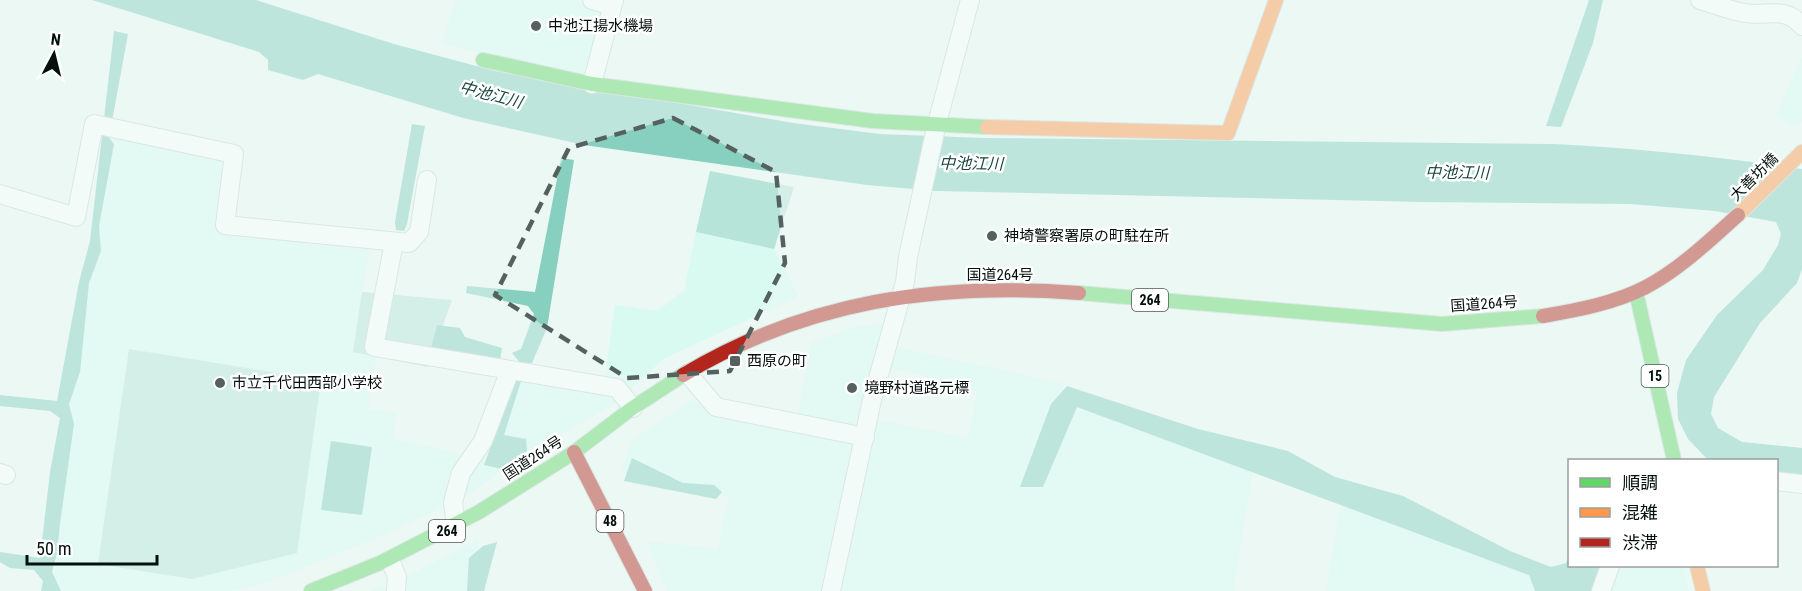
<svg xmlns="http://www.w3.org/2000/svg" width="1802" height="591" viewBox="0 0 1802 591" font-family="'Roboto Condensed','Noto Sans JP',sans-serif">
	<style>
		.built { fill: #d9faf1; fill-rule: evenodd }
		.green { fill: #b7e4d8 }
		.water { fill: #87cfbf }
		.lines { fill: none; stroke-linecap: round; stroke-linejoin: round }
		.street-casing { stroke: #c6d3cf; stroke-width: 20 }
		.fast-casing { stroke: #c6d3cf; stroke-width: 16 }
		.slow-casing { stroke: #c6d3cf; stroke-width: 16 }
		.jam-casing { stroke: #c6d3cf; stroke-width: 16 }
		.street { stroke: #fcfefd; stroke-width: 18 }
		.fast { stroke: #63d668; stroke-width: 14 }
		.slow { stroke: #ff974d; stroke-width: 14 }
		.jam { stroke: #b3261e; stroke-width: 14 }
		.marked { fill: none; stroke: #55615e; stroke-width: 4.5; stroke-dasharray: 12 8; stroke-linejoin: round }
		.poi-dot { fill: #55615e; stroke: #fff; stroke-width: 2 }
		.labels { text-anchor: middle; stroke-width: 5; stroke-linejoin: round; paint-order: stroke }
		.shield { fill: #fff; stroke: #4f5856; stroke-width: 1.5 }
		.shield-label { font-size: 14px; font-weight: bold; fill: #04100d }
		.poi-label { font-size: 15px; fill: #04100d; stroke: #fff; text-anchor: start }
		.street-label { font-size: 15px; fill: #04100d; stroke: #fff }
		.water-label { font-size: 16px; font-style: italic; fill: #1b463d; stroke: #fff }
	</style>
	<rect width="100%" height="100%" fill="#ebf8f4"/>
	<g class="built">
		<polygon points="456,0 570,0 602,9 584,76 442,44"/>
		<polygon points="1802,57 1802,120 1795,126 1776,116"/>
		<polygon points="108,134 225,159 214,231 369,250 353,352 376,357 368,409 396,413 393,439 490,461 524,365 604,382 615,305 657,311 684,291 696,232 774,249 798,297 663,359 621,399 510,466 459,500 378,537 266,583 230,591 54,591 65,408"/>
		<path d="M902,319L895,347L1060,383L1071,401L1254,463L1233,591H667L647,541L718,549L729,497L622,470L631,441L692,400L720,417L794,431L812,343L851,329ZM889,366L978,391L968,438L876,420Z"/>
		<polygon points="1342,497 1571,583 1580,566 1683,566 1689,591 1326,591"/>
		<polygon points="478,540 474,591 371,591 392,584"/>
	</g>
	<g class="green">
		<polygon points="710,171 794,187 774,249 696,232"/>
		<polygon points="362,292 452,300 428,367 353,352"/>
		<polygon points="129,349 321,380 297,553 192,579 98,564"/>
	</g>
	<g class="water">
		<path d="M92,0H256L394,44L495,71L793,123L880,134L984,138L1553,144C1637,148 1719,157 1802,169V269L1797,283L1760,323L1714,397L1711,414L1718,428L1742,442L1802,448V477L1777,475L1776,460H1708L1688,439L1678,419L1677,393L1686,360L1717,315L1763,270L1778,245L1781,234L1776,222L1715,211L1630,204L1422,202L936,191L867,185L584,145L463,118L318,74L303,80L268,70V60L259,52Z"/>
		<polygon points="1589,0 1603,0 1593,43 1561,127 1546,126"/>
		<polygon points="114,31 128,34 109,138 114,144 99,226 101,251 89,283 80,372 69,404 74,424 60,524 57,553 52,572 61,591 41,591 43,581 34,570 10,568 0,562 0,552 40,558 50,472 60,418 50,411 0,406 0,395 57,401 79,282 90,241"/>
		<polygon points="412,124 425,126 407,224 404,231 396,230 395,222"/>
		<polygon points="561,158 574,160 547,328 532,363 521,364 512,353 521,349 534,314 528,306 466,293 467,286 535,292"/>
		<polygon points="437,325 460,328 465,337 502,348 500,361 431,348"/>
		<polygon points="516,377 522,378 504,435 526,439 527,451 502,469 484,465"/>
		<polygon points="1067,386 1198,429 1288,451 1335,477 1403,496 1510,551 1551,567 1566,563 1569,554 1570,566 1602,566 1592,591 1535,591 1529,575 1077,407 1043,487 1020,487 1051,404"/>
		<polygon points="331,441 372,447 362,515 321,510"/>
		<polygon points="632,458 683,483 714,485 722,492 716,499 624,481"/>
		<polygon points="497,542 484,591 467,591 469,558 483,546"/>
	</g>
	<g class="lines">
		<defs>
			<g id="street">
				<polyline points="592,0 612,6"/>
				<path d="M1700,0C1715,4 1730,11 1745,13C1767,17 1785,5 1802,26"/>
				<polyline points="592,84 614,0"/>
				<polyline points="0,194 76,217 94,124 234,154 225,225 409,243 419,232 427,180"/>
				<polyline points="394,242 374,347 617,388 633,408"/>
				<polyline points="688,374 716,407 865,437"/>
				<polyline points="0,473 6,475"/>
				<polyline points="1776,481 1802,484"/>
				<polyline points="456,526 453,502 461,473 483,441 510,370"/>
				<polyline points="390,560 397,577 396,591"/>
				<polyline points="831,591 872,400 905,282 908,257 937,123 970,0"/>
				<polyline points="1601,591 1610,566"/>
			</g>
			<g id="fast">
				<polyline points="483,60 592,84 873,121 987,127"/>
				<polyline points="1636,292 1674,460"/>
				<polyline points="1079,293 1442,324 1543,316"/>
				<polyline points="311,591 380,563 479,512 573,453 631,409 683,375"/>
			</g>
			<g id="slow">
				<polyline points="987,127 1228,133 1276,0"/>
				<polyline points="1738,215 1802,152"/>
				<polyline points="1697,566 1703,591"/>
			</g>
			<g id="jam">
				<path d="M1543,316C1578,310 1615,303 1646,287C1680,269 1710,240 1738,215"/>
				<path d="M683,375C806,301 937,282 1079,293"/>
				<polyline points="574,452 645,591"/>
			</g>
		</defs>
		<use href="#street" class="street-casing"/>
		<use href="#fast" class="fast-casing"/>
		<use href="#slow" class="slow-casing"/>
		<use href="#jam" class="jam-casing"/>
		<use href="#street" class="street"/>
		<use href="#fast" class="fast"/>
		<use href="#slow" class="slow"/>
		<use href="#jam" class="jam"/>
	</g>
	<path d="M0 0H1802V591H0ZM673,118L776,172L785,263L730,371L627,378L495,295L569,148Z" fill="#ebf8f4" fill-opacity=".55" fill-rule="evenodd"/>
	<path class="marked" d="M673,118L776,172L785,263L730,371L627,378L495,295L569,148Z"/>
	<g class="poi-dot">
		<circle cx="536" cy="26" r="6"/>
		<circle cx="992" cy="236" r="6"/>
		<rect x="729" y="355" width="12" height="12" rx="3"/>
		<circle cx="220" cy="383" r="6"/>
		<circle cx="852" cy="388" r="6"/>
	</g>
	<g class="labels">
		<g class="shield">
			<rect x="1132" y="289" width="36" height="22" rx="4.5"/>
			<rect x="1641.5" y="365" width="27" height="22" rx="4.5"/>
			<rect x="596.5" y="510" width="27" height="22" rx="4.5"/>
			<rect x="429" y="520" width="36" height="22" rx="4.5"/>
		</g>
		<g class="shield-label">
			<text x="1150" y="305">264</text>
			<text x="1655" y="381">15</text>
			<text x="610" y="526">48</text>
			<text x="447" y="536">264</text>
		</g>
		<g class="poi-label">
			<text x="548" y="31">中池江揚水機場</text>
			<text x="1004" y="241">神埼警察署原の町駐在所</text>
			<text x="747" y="366">西原の町</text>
			<text x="232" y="388">市立千代田西部小学校</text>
			<text x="864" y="393">境野村道路元標</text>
		</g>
		<g class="street-label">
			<text transform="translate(1754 177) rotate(-45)" y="5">大善坊橋</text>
			<text x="1000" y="280">国道264号</text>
			<text transform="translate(1484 304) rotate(-4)" y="5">国道264号</text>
			<text transform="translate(533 458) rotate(-33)" y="5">国道264号</text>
		</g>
		<g class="water-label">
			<text transform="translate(491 94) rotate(15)" y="6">中池江川</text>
			<text transform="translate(971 163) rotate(1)" y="6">中池江川</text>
			<text transform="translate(1457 172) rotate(1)" y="6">中池江川</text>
		</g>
	</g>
	<rect x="1568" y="459" width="210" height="108" fill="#ffffff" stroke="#9b9f9e" stroke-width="1.5"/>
	<rect x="1580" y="478" width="30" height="9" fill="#63d668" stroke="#9b9f9e" stroke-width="1.5"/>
	<text x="1622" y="489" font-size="18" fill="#04100d">順調</text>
	<rect x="1580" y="508" width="30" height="9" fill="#ff974d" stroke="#9b9f9e" stroke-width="1.5"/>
	<text x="1622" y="519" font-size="18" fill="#04100d">混雑</text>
	<rect x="1580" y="538" width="30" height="9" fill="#b3261e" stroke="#9b9f9e" stroke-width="1.5"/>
	<text x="1622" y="549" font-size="18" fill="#04100d">渋滞</text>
	<g transform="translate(54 54) rotate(7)" stroke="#ffffff" stroke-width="4.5" paint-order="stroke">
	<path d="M0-4.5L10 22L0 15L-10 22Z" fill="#04100d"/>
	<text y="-9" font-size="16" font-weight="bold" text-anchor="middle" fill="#04100d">N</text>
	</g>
	<path d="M27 555v9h130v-9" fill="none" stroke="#04100d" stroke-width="3"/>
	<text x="36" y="555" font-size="18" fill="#04100d" stroke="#ffffff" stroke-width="4.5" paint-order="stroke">50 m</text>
</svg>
